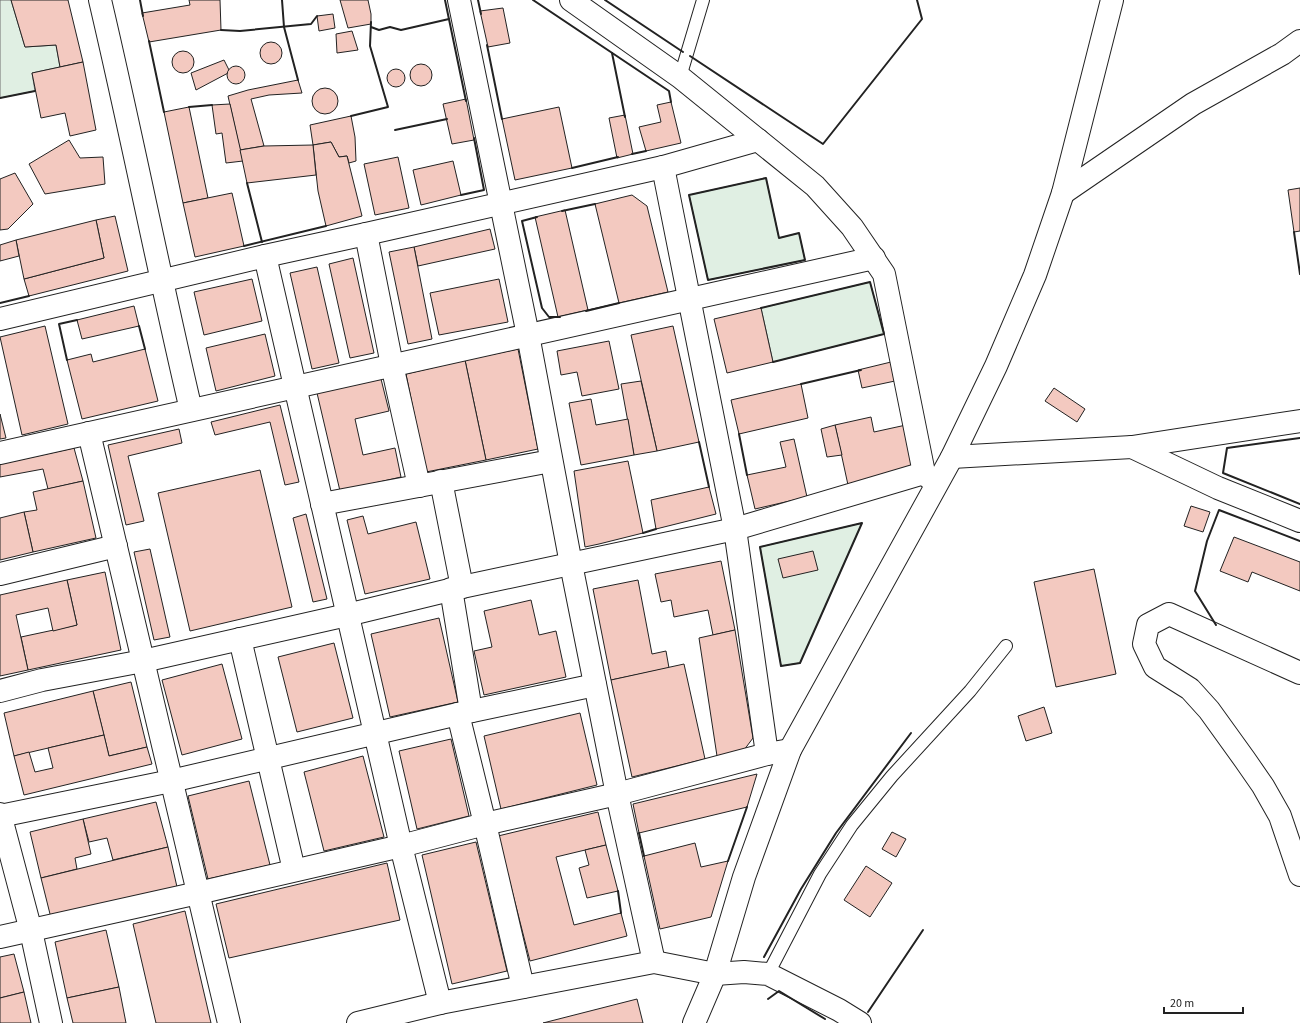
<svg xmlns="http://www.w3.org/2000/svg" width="1300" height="1023" viewBox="0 0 1300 1023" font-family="'Source Sans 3',sans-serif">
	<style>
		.green { fill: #e0efe3; stroke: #6f6f6f }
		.building { fill: #f3c9c0; stroke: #222 }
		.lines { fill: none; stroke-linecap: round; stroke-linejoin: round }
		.service-casing { stroke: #222; stroke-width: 14 }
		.minor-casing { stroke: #222; stroke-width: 24 }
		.service { stroke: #fff; stroke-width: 12 }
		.minor { stroke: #fff; stroke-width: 22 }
		.wall { stroke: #222; stroke-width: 2 }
	</style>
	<rect width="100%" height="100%" fill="#fff"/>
	<g class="green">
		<polygon points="0,0 11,0 25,47 56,45 60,67 32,73 35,91 0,98"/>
		<polygon points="766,178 779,238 799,233 805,260 708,280 689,195"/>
		<polygon points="870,282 884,334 773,362 761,308"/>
		<polygon points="862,523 800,663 781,666 760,547"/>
	</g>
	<g class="building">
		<polygon points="11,0 68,0 83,62 60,67 56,45 25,47"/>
		<polygon points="189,0 220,0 221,30 149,42 142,13 190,5"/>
		<polygon points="340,0 368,0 371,14 371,24 348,28"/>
		<polygon points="503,8 510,43 488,47 480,11"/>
		<polygon points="333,14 335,28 319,31 317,16"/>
		<polygon points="352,31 358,50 337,53 336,34"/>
		<circle cx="271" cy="53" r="11"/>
		<circle cx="183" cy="62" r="11"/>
		<polygon points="224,60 230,72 196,90 191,73"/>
		<polygon points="83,62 96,130 70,136 65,113 41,118 32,73"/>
		<circle cx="421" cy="75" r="11"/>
		<circle cx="236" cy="75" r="9"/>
		<circle cx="396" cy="78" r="9"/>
		<polygon points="298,80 302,93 269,95 251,99 264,146 240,150 228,96 248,90"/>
		<circle cx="325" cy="101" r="13"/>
		<polygon points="466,99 474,140 452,144 443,104"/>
		<polygon points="671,102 681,143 646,151 639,127 661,122 657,105"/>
		<polygon points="230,104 243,161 226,163 222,133 216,134 212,105"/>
		<polygon points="189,107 208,198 183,203 164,112"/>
		<polygon points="559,107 572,168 515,180 502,119"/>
		<polygon points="625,115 633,154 617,158 609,118"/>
		<polygon points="351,116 355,137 356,161 349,163 347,156 339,157 331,142 313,145 310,125"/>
		<polygon points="69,140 80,158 103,157 105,184 45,194 29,164"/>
		<polygon points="331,142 339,157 347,156 362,216 326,226 318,191 313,145"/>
		<polygon points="313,145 316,175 247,183 240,150 264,146"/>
		<polygon points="398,157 409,208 375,215 364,164"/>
		<polygon points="453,161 461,195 421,205 413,170"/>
		<polygon points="15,173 33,204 8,229 0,230 0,179"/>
		<polygon points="1300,188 1300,231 1294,232 1288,190"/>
		<polygon points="232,193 244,246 195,257 183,203"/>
		<polygon points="632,195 647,206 668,292 619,303 595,204"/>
		<polygon points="565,210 588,310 558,317 535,217"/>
		<polygon points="115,216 128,271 29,296 24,279 104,258 96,220"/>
		<polygon points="96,220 104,258 24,279 16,240"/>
		<polygon points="490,229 495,249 418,266 414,247"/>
		<polygon points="16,240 19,256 0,261 0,245"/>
		<polygon points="414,247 432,339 408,344 389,252"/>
		<polygon points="353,258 374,353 350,358 329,264"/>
		<polygon points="317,267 339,363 312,369 290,273"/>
		<polygon points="252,279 262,321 204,335 194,292"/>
		<polygon points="499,279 508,322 439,335 430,293"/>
		<polygon points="134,306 139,326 82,339 77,320"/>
		<polygon points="761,308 773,362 727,373 714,319"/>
		<polygon points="45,326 68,424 22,435 0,337"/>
		<polygon points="673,326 699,442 657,451 631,335"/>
		<polygon points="265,334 275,376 216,391 206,348"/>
		<polygon points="609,341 619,389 582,396 577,372 561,375 557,351"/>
		<polygon points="145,349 158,401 82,419 67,360 91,354 93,362"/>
		<polygon points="518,349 538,449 486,460 465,360"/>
		<polygon points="465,360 486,460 426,472 406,374"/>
		<polygon points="891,362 895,381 862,388 858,370"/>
		<polygon points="381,379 389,411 355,419 363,455 395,448 401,477 340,491 317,393"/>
		<polygon points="641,381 657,451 634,455 621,384"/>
		<polygon points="801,384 808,418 739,434 731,400"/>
		<polygon points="1054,388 1085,409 1077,422 1045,401"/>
		<polygon points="591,399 596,425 628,419 634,455 581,465 569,403"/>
		<polygon points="280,405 299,482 285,485 270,422 215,435 211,422"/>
		<polygon points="0,414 6,438 0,439"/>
		<polygon points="871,417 874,432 906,425 916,470 848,485 835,425"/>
		<polygon points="835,425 842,455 827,457 821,429"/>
		<polygon points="179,429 182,443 128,456 144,521 126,525 108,445"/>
		<polygon points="794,439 807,497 755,509 747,475 786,467 780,442"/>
		<polygon points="74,448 83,481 48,489 43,469 0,477 0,464"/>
		<polygon points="628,461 643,533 599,544 585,547 574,471"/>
		<polygon points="260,470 292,607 190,631 158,493"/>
		<polygon points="83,481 96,538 33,552 24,512 37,510 33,492"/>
		<polygon points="709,487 716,514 656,529 651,500"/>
		<polygon points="1191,506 1210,512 1203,532 1184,526"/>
		<polygon points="24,512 33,552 0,560 0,518"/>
		<polygon points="306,514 327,599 313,602 293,518"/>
		<polygon points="363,516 368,534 416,522 430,579 365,594 347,520"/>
		<polygon points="1234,537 1300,562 1300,591 1252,572 1248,582 1220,571"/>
		<polygon points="150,549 170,637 154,640 134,552"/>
		<polygon points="813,551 818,570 783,578 778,559"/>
		<polygon points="721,561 735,630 713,635 708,610 674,617 671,600 661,602 655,574"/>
		<polygon points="1094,569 1116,674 1056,687 1034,582"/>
		<polygon points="105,572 121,650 28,670 21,637 77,625 67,580"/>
		<polygon points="67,580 77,625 53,631 48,608 16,615 28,670 0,676 0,595"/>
		<polygon points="638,580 652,654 666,651 669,668 611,680 593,589"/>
		<polygon points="531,600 539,635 556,631 566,677 484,695 474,651 492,647 484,611"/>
		<polygon points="439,618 458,702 390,717 371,634"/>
		<polygon points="735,630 753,738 744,750 717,756 699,638"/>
		<polygon points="334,643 353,718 297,732 278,657"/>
		<polygon points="222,664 242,739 182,755 162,680"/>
		<polygon points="684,664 705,759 632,777 611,680"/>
		<polygon points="131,682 147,747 109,756 93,691"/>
		<polygon points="93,691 104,735 14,756 4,713"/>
		<polygon points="1044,707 1052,733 1026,741 1018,716"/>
		<polygon points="580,713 597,785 501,809 484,736"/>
		<polygon points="104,735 109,756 147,747 152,764 24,795 14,756 29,752 35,772 53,768 48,748"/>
		<polygon points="451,739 469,816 417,829 399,751"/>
		<polygon points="363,756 384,837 324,851 304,772"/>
		<polygon points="757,774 747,807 639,833 633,804"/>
		<polygon points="249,781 270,865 208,879 188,796"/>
		<polygon points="156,802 168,847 113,860 107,838 89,842 83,819"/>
		<polygon points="598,812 606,845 556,857 574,925 621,913 627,936 530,961 498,836"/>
		<polygon points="83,819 91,854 75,858 77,869 41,878 30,832"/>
		<polygon points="892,832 906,839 896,857 882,849"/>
		<polygon points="476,842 507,971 452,984 422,855"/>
		<polygon points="695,843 701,867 728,861 711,917 660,929 644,856"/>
		<polygon points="606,845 618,891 587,898 579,868 589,865 585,850"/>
		<polygon points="168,847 177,887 51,918 41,878"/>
		<polygon points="387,863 400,920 229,958 216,904"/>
		<polygon points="866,866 892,883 870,917 844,900"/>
		<polygon points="185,911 211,1023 156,1023 133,924"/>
		<polygon points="106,930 119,987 67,998 55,942"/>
		<polygon points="14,954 24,992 0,998 0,957"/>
		<polygon points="119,987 126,1023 73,1023 67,998"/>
		<polygon points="24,992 31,1023 0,1023 0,998"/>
		<polygon points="637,999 643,1023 543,1023"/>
	</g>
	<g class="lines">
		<defs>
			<g id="service">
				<polyline points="680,77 703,0"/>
				<polyline points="768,974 820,874 852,825 892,776 970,691 1006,646"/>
			</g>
			<g id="minor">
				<path d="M100,0C132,136 159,274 191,410"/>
				<polyline points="459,0 528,335 571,564 617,794 654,962"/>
				<polyline points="571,0 680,77 815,186 852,227 884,274 924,473 934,482"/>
				<polyline points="663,167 735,529 767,754"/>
				<polyline points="1063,193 1193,104 1282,54 1300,41"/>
				<polyline points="366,234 392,365 419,486"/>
				<polyline points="265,256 401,846 440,1003"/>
				<polyline points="0,319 265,256 366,234 663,167 758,140"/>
				<polyline points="89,433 229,1023"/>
				<polyline points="1132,447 1218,488 1300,521"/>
				<polyline points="0,453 874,258"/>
				<polyline points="952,457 1132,447 1300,421"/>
				<polyline points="441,481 462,587"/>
				<polyline points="322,504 551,461"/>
				<polyline points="0,574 116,546"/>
				<polyline points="451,589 471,711"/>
				<polyline points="240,639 294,870"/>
				<polyline points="1300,673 1169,614 1148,625 1144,644 1155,667 1190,689 1209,710 1245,760 1263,786 1280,816 1300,875"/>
				<polyline points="0,691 42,680 143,661 347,615 462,587 735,529 924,473"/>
				<polyline points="458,714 485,824 523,987"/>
				<polyline points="0,814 31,931 51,1023"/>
				<polyline points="0,816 171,781 458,714 595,685"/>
				<polyline points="0,937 198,893 401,846 485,824 617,794 767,754 790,750"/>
				<polyline points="358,1023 440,1003 654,962 715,974 744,972 768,974 839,1010 860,1023"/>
				<polyline points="694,1023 715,974 744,877 790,750 952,457 996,366 1035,275 1063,193 1112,0"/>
			</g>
		</defs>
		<use href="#service" class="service-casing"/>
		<use href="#minor" class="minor-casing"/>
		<use href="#service" class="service"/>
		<use href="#minor" class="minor"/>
		<g class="wall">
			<polyline points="140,0 143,16"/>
			<polyline points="282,0 284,27 298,80"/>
			<polyline points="445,0 466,101"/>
			<polyline points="478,0 481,14"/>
			<polyline points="533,0 669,91 671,102"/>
			<polyline points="605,0 683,52"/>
			<polyline points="371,27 379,30 390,27 401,30 449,19"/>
			<polyline points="221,30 240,31 311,24 317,16"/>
			<polyline points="149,41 164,112"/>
			<polyline points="487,45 502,119"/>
			<polyline points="612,53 625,117"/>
			<polyline points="690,56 823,144 922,19 917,0"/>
			<polyline points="0,98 35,91"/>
			<polyline points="189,107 212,105"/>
			<polyline points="351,116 388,107 370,46 371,22"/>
			<polyline points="395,130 447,119"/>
			<polyline points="632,154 646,151"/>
			<polyline points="572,168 618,157"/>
			<polygon points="766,178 779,238 799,233 805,260 708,280 689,195"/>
			<polyline points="247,183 262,242"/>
			<polyline points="461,195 484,190 474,138"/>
			<polyline points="562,211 595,204"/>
			<polyline points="537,217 522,221 542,308 549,317 560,317"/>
			<polyline points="1294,232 1300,274"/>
			<polyline points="244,246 326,226"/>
			<polyline points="0,303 29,296"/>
			<polyline points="761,308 870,282 884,334 773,362"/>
			<polyline points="586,311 619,303"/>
			<polyline points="139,326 145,349"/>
			<polyline points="67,360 59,324 77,320"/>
			<polyline points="801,384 861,370"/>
			<polyline points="739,434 747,475"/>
			<polyline points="1300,438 1227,448 1223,473 1300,504"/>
			<polyline points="699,442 709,487"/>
			<polygon points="862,523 800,663 781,666 760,547"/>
			<polyline points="643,533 656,529"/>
			<polyline points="1216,625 1195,591 1207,541 1219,510 1300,541"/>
			<polyline points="639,833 644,856"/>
			<polyline points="728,861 747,807"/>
			<polyline points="618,891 621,913"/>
			<polyline points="764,957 801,889 836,833 911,733"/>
			<polyline points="768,999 779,991 825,1019"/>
			<polyline points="868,1012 923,930"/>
		</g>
	</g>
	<path d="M1164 1007v6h79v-6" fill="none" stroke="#222222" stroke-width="2"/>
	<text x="1170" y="1007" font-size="12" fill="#222222" stroke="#ffffff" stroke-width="3" paint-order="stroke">20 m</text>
</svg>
